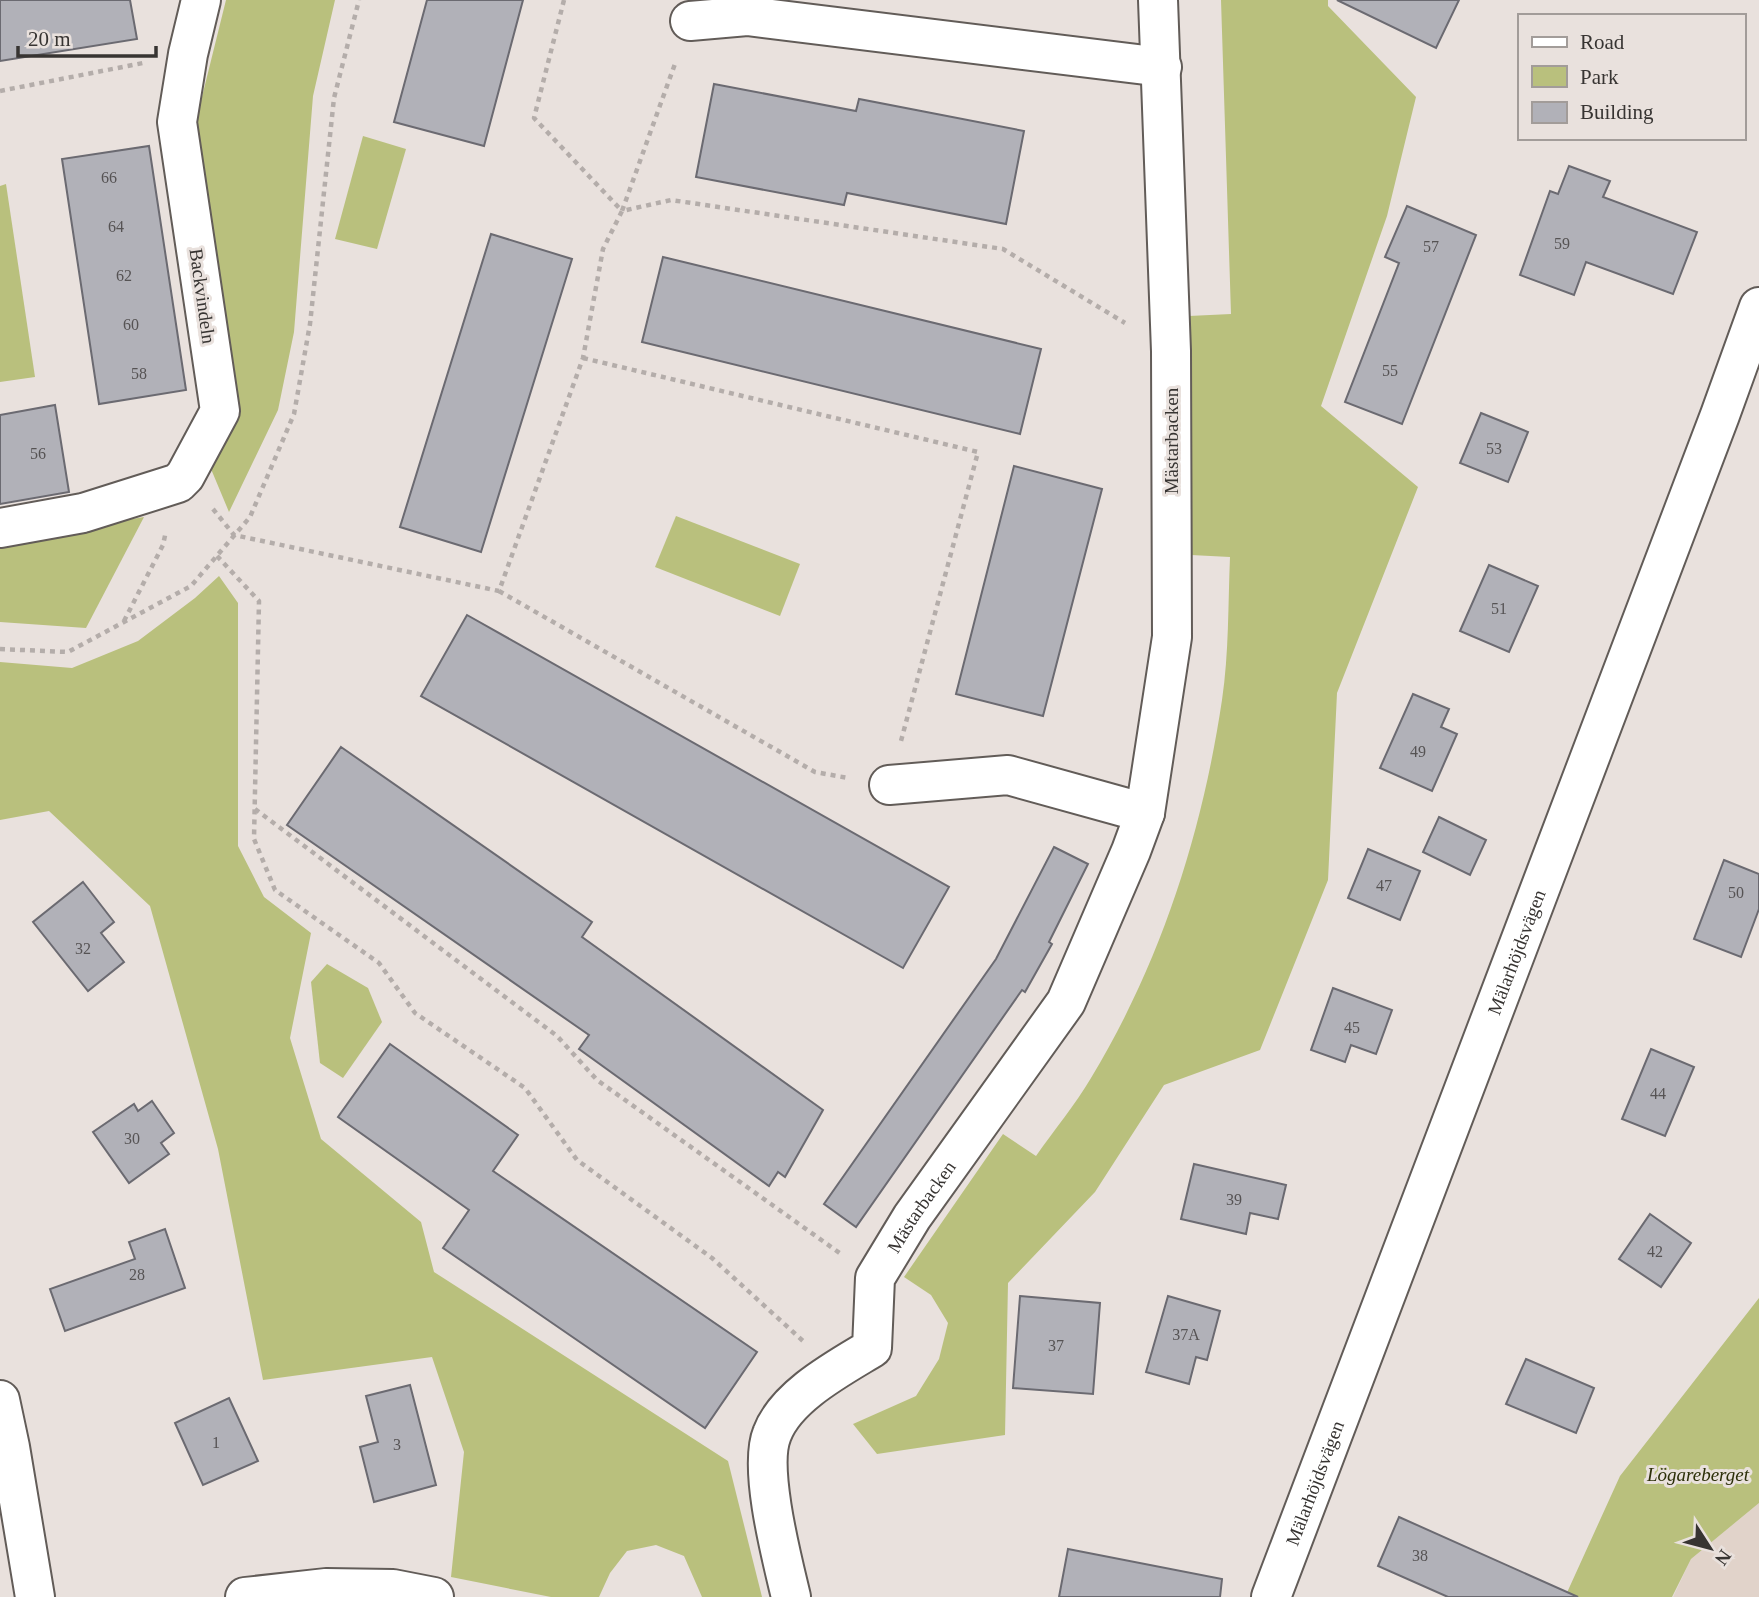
<svg xmlns="http://www.w3.org/2000/svg" width="1759" height="1597" viewBox="0 0 1759 1597" font-family="Georgia,serif">
	<style>
		.built { fill: #e1d3ca }
		.green { fill: #b9c07d }
		.building { fill: #b1b1b8; stroke: #6b6a71; stroke-width: 2 }
		.lines { fill: none; stroke-linecap: round; stroke-linejoin: round }
		.minor-casing { stroke: #625c58; stroke-width: 42 }
		.path { stroke: #b4adaa; stroke-width: 4.5; stroke-dasharray: 5 5; stroke-linecap: butt }
		.minor { stroke: #fff; stroke-width: 38 }
		.labels { text-anchor: middle; stroke-width: 6; stroke-linejoin: round; paint-order: stroke }
		.number-label { font-size: 16px; fill: #565354 }
		.street-label { font-size: 19px; fill: #373432; stroke: #e9e1dd }
		.park-label { font-size: 19px; font-style: italic; fill: #2c2f09; stroke: #e9e1dd }
	</style>
	<rect width="100%" height="100%" fill="#e9e1dd"/>
	<polygon class="built" points="1759,1503 1759,1597 1673,1597 1691,1559"/>
	<g class="green">
		<polygon points="226,0 335,0 313,96 294,332 278,410 229,512 211,469 229,428 236,380 196,121"/>
		<path d="M1221,0H1328V6L1416,97L1387,216L1321,406L1418,487L1337,693L1328,880L1260,1050L1164,1085L1095,1192L1008,1283L1005,1435L877,1454L853,1424L916,1396L939,1359L948,1323L931,1295L904,1277L1003,1134L1036,1156C1054,1130 1075,1105 1091,1078C1161,962 1202,834 1222,700C1229,654 1228,604 1230,557L1191,555L1189,316L1231,314Z"/>
		<polygon points="363,136 406,149 377,249 335,239"/>
		<polygon points="6,184 35,377 0,382 0,186"/>
		<polygon points="676,516 800,564 780,616 655,567"/>
		<polygon points="144,517 86,628 0,622 0,541"/>
		<polygon points="219,576 238,603 238,846 264,897 311,933 290,1038 321,1139 421,1222 434,1272 728,1461 762,1597 702,1597 684,1556 656,1545 627,1551 610,1573 599,1597 551,1597 451,1577 464,1452 432,1357 263,1380 218,1149 150,906 49,811 0,820 0,662 72,668 138,641 195,598"/>
		<polygon points="327,964 368,988 382,1022 343,1078 320,1063 311,982"/>
		<polygon points="1759,1298 1759,1503 1691,1559 1672,1597 1565,1597 1620,1476"/>
	</g>
	<g class="building">
		<polygon points="0,0 130,0 137,39 0,61"/>
		<polygon points="427,0 523,0 484,146 394,122"/>
		<polygon points="1337,0 1459,0 1436,48"/>
		<polygon points="714,84 856,111 859,99 1024,131 1006,224 847,193 844,205 696,177"/>
		<polygon points="149,146 186,390 99,404 62,159"/>
		<polygon points="1569,166 1610,181 1603,197 1697,232 1673,294 1586,262 1574,295 1520,275 1550,191 1558,194"/>
		<polygon points="1407,206 1476,235 1402,424 1345,402 1399,263 1385,257"/>
		<polygon points="491,234 572,259 481,552 400,527"/>
		<polygon points="663,257 1041,349 1020,434 642,342"/>
		<polygon points="55,405 69,492 0,504 0,415"/>
		<polygon points="1481,413 1528,432 1508,482 1460,463"/>
		<polygon points="1014,466 1102,489 1043,716 956,694"/>
		<polygon points="1489,565 1538,586 1509,652 1460,631"/>
		<polygon points="467,615 949,887 903,968 421,696"/>
		<polygon points="1413,694 1449,709 1441,727 1457,734 1432,791 1380,768"/>
		<polygon points="341,747 592,922 582,937 823,1110 785,1177 778,1172 769,1186 579,1049 589,1035 287,825"/>
		<polygon points="1439,817 1486,840 1470,875 1423,852"/>
		<polygon points="1054,847 1088,864 1049,942 1052,944 1025,992 1022,990 856,1227 824,1204 996,959"/>
		<polygon points="1368,849 1420,871 1400,920 1348,898"/>
		<polygon points="1724,860 1759,874 1759,909 1741,957 1694,939"/>
		<polygon points="83,882 114,922 101,933 124,962 88,991 33,922"/>
		<polygon points="1333,988 1392,1010 1376,1054 1351,1045 1345,1062 1311,1050"/>
		<polygon points="390,1044 518,1135 493,1171 757,1352 705,1428 443,1248 469,1210 338,1117"/>
		<polygon points="1651,1049 1694,1067 1665,1136 1622,1119"/>
		<polygon points="152,1101 174,1133 161,1143 169,1154 129,1183 93,1132 134,1104 138,1111"/>
		<polygon points="1194,1164 1286,1185 1278,1219 1250,1213 1246,1234 1181,1219"/>
		<polygon points="1650,1214 1691,1243 1661,1287 1619,1259"/>
		<polygon points="165,1229 185,1288 65,1331 50,1289 135,1259 129,1242"/>
		<polygon points="1020,1296 1100,1303 1093,1394 1013,1388"/>
		<polygon points="1168,1296 1220,1311 1207,1360 1196,1357 1189,1384 1146,1372"/>
		<polygon points="1526,1359 1594,1388 1576,1433 1506,1404"/>
		<polygon points="410,1385 436,1485 374,1502 360,1447 378,1442 366,1396"/>
		<polygon points="229,1398 258,1461 203,1485 175,1423"/>
		<polygon points="1399,1517 1578,1597 1448,1597 1378,1566"/>
		<polygon points="1068,1549 1222,1579 1220,1597 1059,1597"/>
	</g>
	<g class="lines">
		<defs>
			<g id="minor">
				<polyline points="690,21 747,16 1162,67"/>
				<polyline points="0,528 83,513 178,483 185,476 220,411 177,122 188,54 201,0"/>
				<polyline points="889,785 1008,775 1145,813"/>
				<polyline points="0,1400 10,1447 35,1597"/>
				<polyline points="245,1597 326,1588 393,1589 434,1597"/>
				<path id="s1" d="M791,1597C782,1559 758,1468 772,1434C786,1396 839,1368 872,1348L875,1278L912,1217L1066,1002L1131,851L1145,813L1172,637L1171,351L1158,0"/>
				<path id="s2" d="M1271,1597L1720,415L1759,307"/>
			</g>
		</defs>
		<use href="#minor" class="minor-casing"/>
		<g class="path">
			<polyline points="564,0 534,118 622,211 676,61"/>
			<polyline points="0,91 143,63"/>
			<polyline points="583,358 978,452 901,741"/>
			<polyline points="213,509 234,535 499,591 583,358 603,249 622,211 671,200 1003,249 1125,323"/>
			<polyline points="217,556 259,601 254,839 275,890 379,963 415,1013 525,1088 577,1160 712,1258 803,1341"/>
			<polyline points="499,591 815,772 848,778"/>
			<polyline points="124,621 163,545 166,531"/>
			<polyline points="0,649 68,652 191,586 250,517 294,414 310,324 334,98 359,0"/>
			<polyline points="255,809 557,1036 597,1080 841,1254"/>
		</g>
		<use href="#minor" class="minor"/>
	</g>
	<g class="labels">
		<g class="number-label">
			<text x="109" y="183">66</text>
			<text x="116" y="232">64</text>
			<text x="1562" y="249">59</text>
			<text x="1431" y="252">57</text>
			<text x="124" y="281">62</text>
			<text x="131" y="330">60</text>
			<text x="1390" y="376">55</text>
			<text x="139" y="379">58</text>
			<text x="1494" y="454">53</text>
			<text x="38" y="459">56</text>
			<text x="1499" y="614">51</text>
			<text x="1418" y="757">49</text>
			<text x="1384" y="891">47</text>
			<text x="1736" y="898">50</text>
			<text x="83" y="954">32</text>
			<text x="1352" y="1033">45</text>
			<text x="1658" y="1099">44</text>
			<text x="132" y="1144">30</text>
			<text x="1234" y="1205">39</text>
			<text x="1655" y="1257">42</text>
			<text x="137" y="1280">28</text>
			<text x="1186" y="1340">37A</text>
			<text x="1056" y="1351">37</text>
			<text x="216" y="1448">1</text>
			<text x="397" y="1450">3</text>
			<text x="1420" y="1561">38</text>
		</g>
		<g class="street-label">
			<text transform="translate(203 296) rotate(82)" y="7">Backvindeln</text>
			<text transform="translate(1171 441) rotate(-90)" y="7">Mästarbacken</text>
			<text dy="7" stroke="none"><textPath href="#s2" startOffset="690">Mälarhöjdsvägen</textPath></text>
			<text dy="7" stroke="none"><textPath href="#s1" startOffset="455">Mästarbacken</textPath></text>
			<text dy="7" stroke="none"><textPath href="#s2" startOffset="122">Mälarhöjdsvägen</textPath></text>
		</g>
		<g class="park-label">
			<text x="1698" y="1481">Lögareberget</text>
		</g>
	</g>
	<rect x="1518" y="14" width="228" height="126" fill="#e9e1dd" stroke="#a29c99" stroke-width="2"/>
	<rect x="1532" y="37" width="35" height="10" fill="#ffffff" stroke="#a29c99" stroke-width="2"/>
	<text x="1580" y="49" font-size="21" fill="#373432">Road</text>
	<rect x="1532" y="66" width="35" height="21" fill="#b9c07d" stroke="#a29c99" stroke-width="2"/>
	<text x="1580" y="84" font-size="21" fill="#373432">Park</text>
	<rect x="1532" y="102" width="35" height="21" fill="#b1b1b8" stroke="#a29c99" stroke-width="2"/>
	<text x="1580" y="119" font-size="21" fill="#373432">Building</text>
	<g transform="translate(1710 1548) rotate(126)" stroke="#e9e1dd" stroke-width="5" paint-order="stroke">
	<path d="M0-5L12 26L0 18L-12 26Z" fill="#373432"/>
	<text y="-10" font-size="19" font-weight="bold" text-anchor="middle" fill="#373432">N</text>
	</g>
	<path d="M18 46v10h138v-10" fill="none" stroke="#373432" stroke-width="3.5"/>
	<text x="28" y="46" font-size="21" fill="#373432" stroke="#e9e1dd" stroke-width="5" paint-order="stroke">20 m</text>
</svg>
